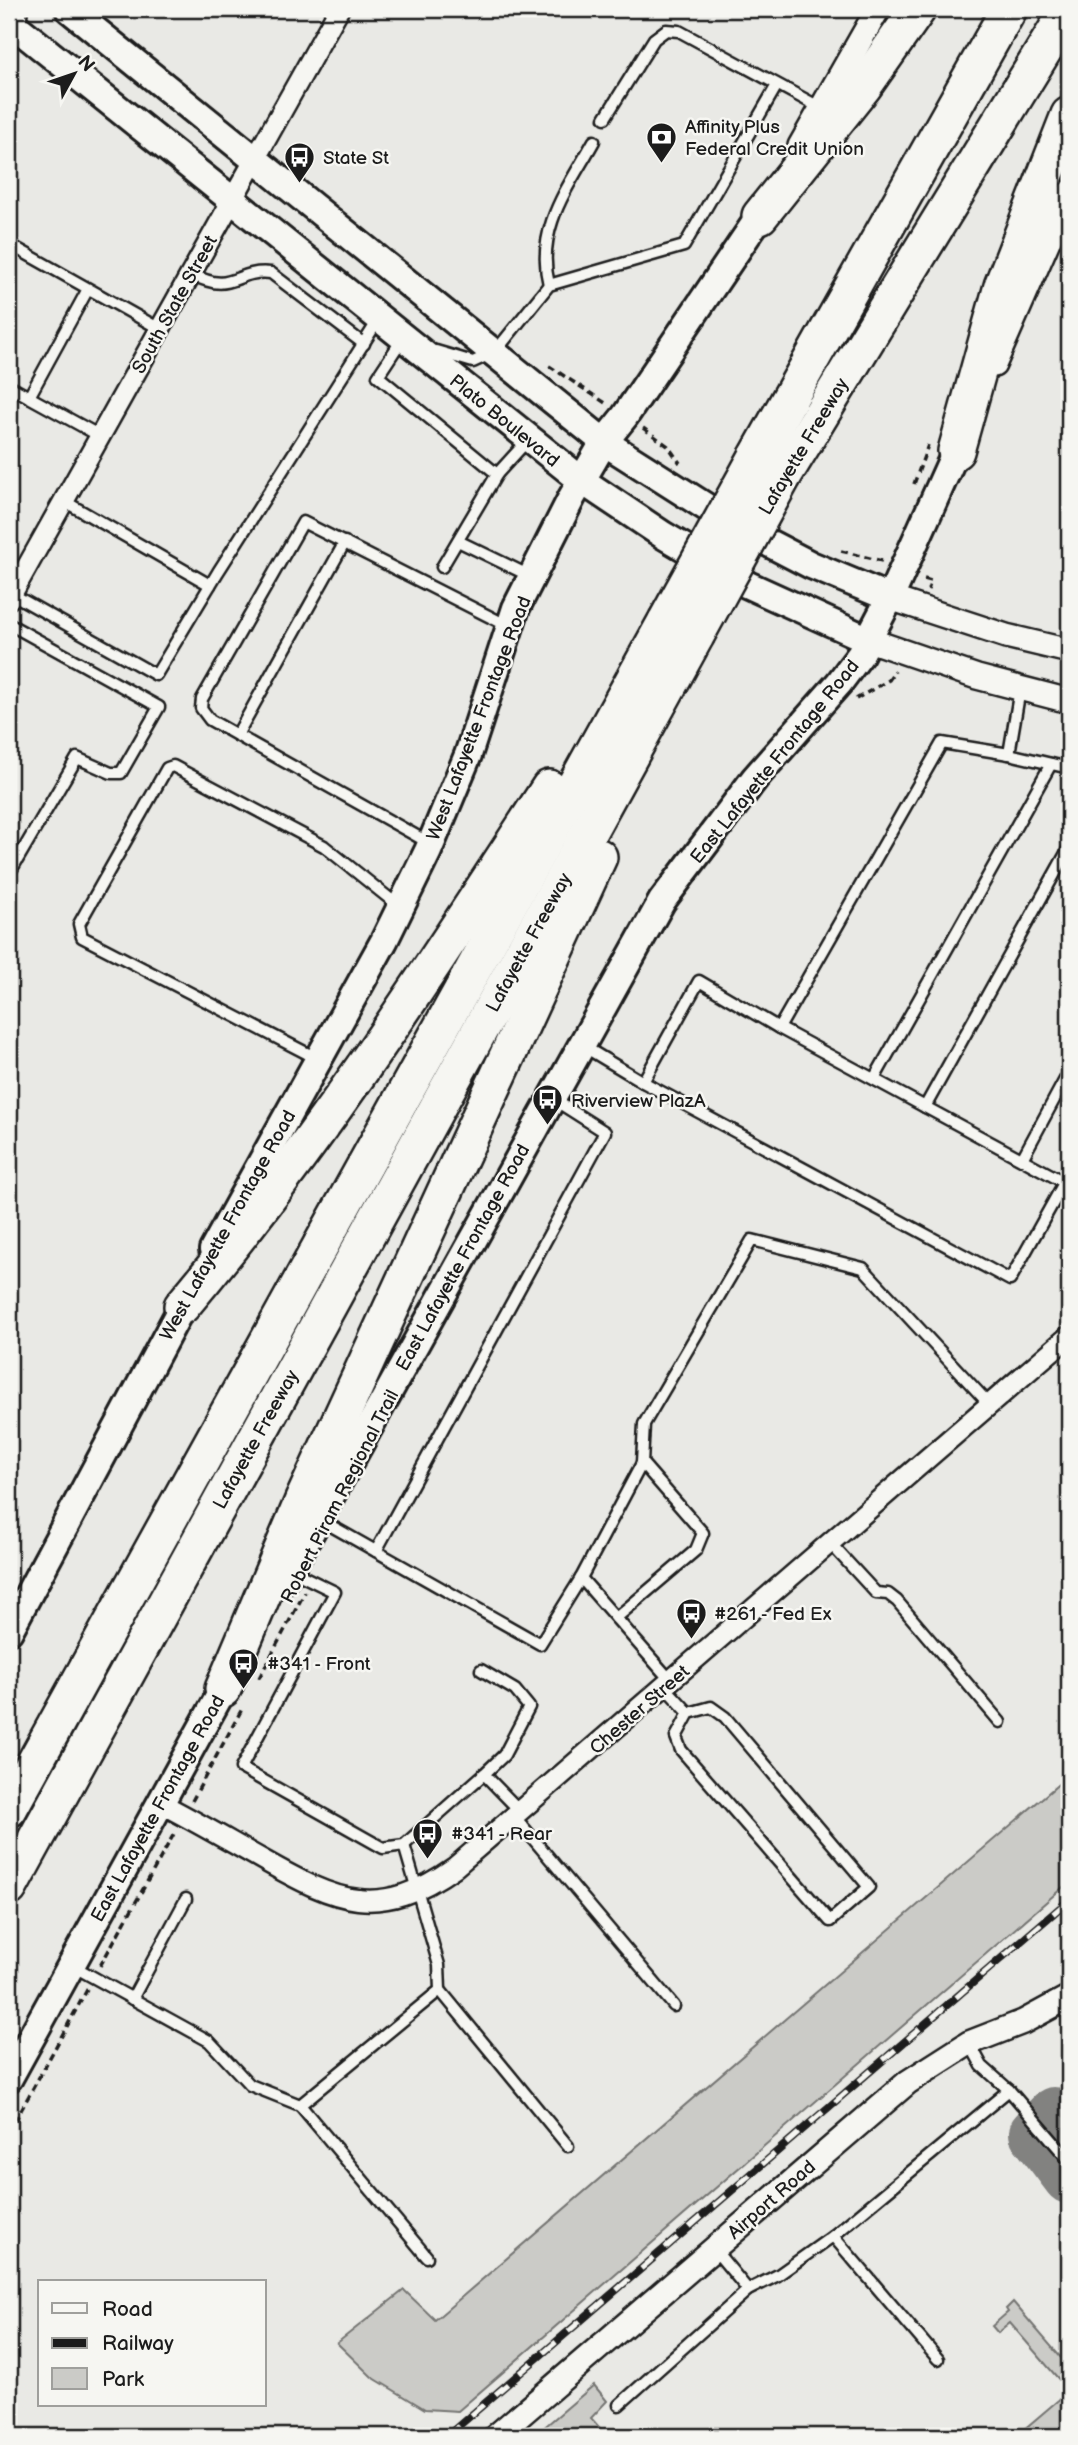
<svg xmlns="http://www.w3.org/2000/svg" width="1078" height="2445" viewBox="0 0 1078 2445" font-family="'Balsamiq Sans',sans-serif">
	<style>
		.green { fill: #cbcbc7; stroke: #747472; stroke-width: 2 }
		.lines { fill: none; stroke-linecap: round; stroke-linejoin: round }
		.taxiway { stroke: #828280; stroke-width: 52 }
		.service-casing { stroke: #1c1c1c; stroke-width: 15 }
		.minor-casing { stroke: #1c1c1c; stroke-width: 24 }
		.tertiary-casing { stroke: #1c1c1c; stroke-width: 28 }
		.secondary-casing { stroke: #1c1c1c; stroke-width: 32 }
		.motorway-casing { stroke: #1c1c1c; stroke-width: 40 }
		.path { stroke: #1c1c1c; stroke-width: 3.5; stroke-dasharray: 7 5; stroke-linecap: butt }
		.service { stroke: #f6f6f2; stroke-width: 10 }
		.minor { stroke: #f6f6f2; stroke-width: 19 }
		.tertiary { stroke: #f6f6f2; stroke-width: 23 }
		.secondary { stroke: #f6f6f2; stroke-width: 26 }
		.motorway { stroke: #f6f6f2; stroke-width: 35 }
		.rail-casing { stroke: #1c1c1c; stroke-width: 8 }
		.rail { stroke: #f6f6f2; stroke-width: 5; stroke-dasharray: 16; stroke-linecap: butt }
		.motorway-bridge-casing { stroke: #1c1c1c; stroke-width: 40; stroke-linecap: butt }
		.motorway-bridge { stroke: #f6f6f2; stroke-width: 35 }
		.labels { text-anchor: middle; stroke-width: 5; stroke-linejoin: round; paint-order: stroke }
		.poi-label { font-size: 19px; fill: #1c1c1c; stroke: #f6f6f2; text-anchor: start }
		.street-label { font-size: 19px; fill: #1c1c1c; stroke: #f6f6f2 }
	</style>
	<rect width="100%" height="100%" fill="#e9e9e5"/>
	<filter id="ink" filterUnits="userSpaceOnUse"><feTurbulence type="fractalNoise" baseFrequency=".0143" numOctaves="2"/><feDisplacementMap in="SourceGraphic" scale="14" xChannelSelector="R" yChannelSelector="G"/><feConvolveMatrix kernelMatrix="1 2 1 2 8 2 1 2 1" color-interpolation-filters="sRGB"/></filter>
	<g filter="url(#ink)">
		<g class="green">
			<polygon points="1069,1775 1069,1882 458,2411 425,2409 372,2377 337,2343 404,2290 435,2320"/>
			<polygon points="1013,2302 1069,2367 1069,2436 1026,2436 1022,2431 1069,2391 1010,2323 998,2333 992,2326 1008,2312 1006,2309"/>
			<polygon points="594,2385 607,2401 591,2418 607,2436 534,2436"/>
		</g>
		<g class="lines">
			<polyline class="taxiway" points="1054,2113 1035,2133 1069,2178"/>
			<defs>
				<g id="service">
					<polyline points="9,47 19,29 22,9"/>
					<polyline points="605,118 654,39 666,30 679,31 821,108"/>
					<polyline points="9,244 160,329"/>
					<path d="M191,274C235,296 233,269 271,273L364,344"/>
					<path d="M549,285C535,229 568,188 594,141"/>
					<polyline points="403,338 378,376 497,474 442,567"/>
					<polyline points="436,351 473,362 495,352 549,285 684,246 777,85"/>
					<polyline points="9,386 100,436"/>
					<polyline points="29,397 88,289"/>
					<polyline points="497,474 528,440"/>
					<polyline points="64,501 210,585"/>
					<polyline points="458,541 530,576"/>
					<polyline points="12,594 156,675 218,572 379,319"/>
					<polyline points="9,624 159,707 121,773 111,773 77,758 9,874"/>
					<polyline points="1020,689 1009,754 942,743 779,1028 699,981 643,1082 1010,1280 1069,1174"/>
					<polyline points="237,735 345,542"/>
					<polyline points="1009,754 1069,768"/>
					<polyline points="431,844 210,720 201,708 202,699 303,522 510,627"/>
					<polyline points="779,1028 1064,1182"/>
					<polyline points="583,1046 643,1082"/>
					<polyline points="318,1059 82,937 79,924 167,768 173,766 324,846 400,907"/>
					<polyline points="874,1079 1051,764"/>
					<polyline points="925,1107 1069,848"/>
					<polyline points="1022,1159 1069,1072"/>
					<polyline points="319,1519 540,1644 581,1578 671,1681"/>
					<polyline points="830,1543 876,1593 888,1594 897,1601 1000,1722"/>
					<polyline points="376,1551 605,1132 553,1099"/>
					<polyline points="290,1570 335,1592 241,1768 383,1848 404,1845 484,1774"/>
					<polyline points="581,1578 642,1463 644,1424 752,1240 863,1268 990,1405"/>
					<polyline points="616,1618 696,1550 703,1533 642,1463"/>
					<polyline points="481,1670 515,1690 529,1707 504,1755 484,1774 520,1811"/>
					<polyline points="664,1686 689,1713 676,1737 681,1750 830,1921 869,1887 725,1717 711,1707 689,1713"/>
					<polyline points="514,1816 674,2006"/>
					<polyline points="71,1965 209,2041 250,2085 300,2105 440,1990 439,1965 404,1845"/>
					<polyline points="440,1990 568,2146"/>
					<polyline points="132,1999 186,1899"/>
					<polyline points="970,2044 982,2066 1009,2090 1069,2160"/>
					<polyline points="300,2105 427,2257"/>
					<polyline points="833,2236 1009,2090"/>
					<polyline points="714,2249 748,2290"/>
					<polyline points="619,2405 748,2290 778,2275 833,2236 938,2359"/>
				</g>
				<g id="minor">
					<polyline points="9,599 339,9"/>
					<path d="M160,1803C195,1821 229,1841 263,1860C337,1902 379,1921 455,1867L1069,1336"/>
				</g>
				<g id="tertiary">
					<polyline points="800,146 878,9"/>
					<polyline points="994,365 1069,193"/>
					<polyline points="890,598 1006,636 1069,651"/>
					<polyline points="869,640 977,677 1069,701"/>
					<polyline points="496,2436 908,2082 969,2043 1023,2022 1069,1997"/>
				</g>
				<g id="secondary">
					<polyline points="69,9 604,442 736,526 811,565 890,598"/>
					<polyline points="9,21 581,480 663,535 748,585 869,640"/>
					<polyline points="213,1250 384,941 428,851 468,755 516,608 572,497 604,442 625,416 760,216"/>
					<polyline points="284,1580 662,901 755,778 839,683 860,655 890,598 956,451"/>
					<polyline points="9,1631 191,1290"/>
					<polyline points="9,2078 231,1675"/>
				</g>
				<g id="motorway">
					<polyline points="760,216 864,86 918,9"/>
					<polyline points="956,451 1002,286 1069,115"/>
					<polyline points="756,458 1009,9"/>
					<polyline points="784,475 1069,9"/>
					<path d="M182,1306C319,1143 433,966 549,788"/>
					<polyline points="223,1689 303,1500 599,857"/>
					<polyline points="9,1809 666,621"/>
					<polyline points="9,1888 696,636"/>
				</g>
			</defs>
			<use href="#service" class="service-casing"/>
			<use href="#minor" class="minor-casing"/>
			<use href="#tertiary" class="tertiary-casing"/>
			<use href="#secondary" class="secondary-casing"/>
			<use href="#motorway" class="motorway-casing"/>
			<g class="path">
				<polyline points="549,366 607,404"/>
				<polyline points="643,428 668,446 680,463"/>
				<polyline points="914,484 928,445"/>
				<polyline points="841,551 882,561"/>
				<polyline points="924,579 931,581 928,590"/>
				<polyline points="856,699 889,680 895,671"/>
				<polyline points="259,1678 305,1592"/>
				<polyline points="192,1801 242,1709"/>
				<polyline points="100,1966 175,1832"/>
				<polyline points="9,2132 88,1988"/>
			</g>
			<use href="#service" class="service"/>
			<use href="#minor" class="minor"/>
			<use href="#tertiary" class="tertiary"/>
			<use href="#secondary" class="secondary"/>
			<use href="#motorway" class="motorway"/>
			<defs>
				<polyline id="rail" points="447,2436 1069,1900"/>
			</defs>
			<use href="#rail" class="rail-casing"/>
			<use href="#rail" class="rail"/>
			<defs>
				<g id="motorway-bridge">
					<polyline points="666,621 756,458"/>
					<polyline points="696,636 784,475"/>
				</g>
			</defs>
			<use href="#motorway-bridge" class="motorway-bridge-casing"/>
			<use href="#motorway-bridge" class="motorway-bridge"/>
		</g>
	</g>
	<defs>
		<symbol id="bank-pin" viewBox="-11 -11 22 30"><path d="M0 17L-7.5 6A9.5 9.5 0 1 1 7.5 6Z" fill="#1c1c1c" stroke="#f6f6f2"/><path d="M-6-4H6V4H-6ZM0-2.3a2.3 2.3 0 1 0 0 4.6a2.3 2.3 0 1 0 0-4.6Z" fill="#fff"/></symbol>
		<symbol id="bus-pin" viewBox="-11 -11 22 30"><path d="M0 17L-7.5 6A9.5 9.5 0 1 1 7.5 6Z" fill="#1c1c1c" stroke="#f6f6f2"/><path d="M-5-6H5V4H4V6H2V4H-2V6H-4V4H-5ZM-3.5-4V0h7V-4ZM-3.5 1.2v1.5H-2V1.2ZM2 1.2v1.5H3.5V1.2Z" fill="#fff"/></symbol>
	</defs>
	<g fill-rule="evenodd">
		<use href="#bank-pin" x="644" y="120" width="35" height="47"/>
		<use href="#bus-pin" x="282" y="140" width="35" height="47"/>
		<use href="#bus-pin" x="530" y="1082" width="35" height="47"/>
		<use href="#bus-pin" x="674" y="1596" width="35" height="47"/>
		<use href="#bus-pin" x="226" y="1646" width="35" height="47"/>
		<use href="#bus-pin" x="410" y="1816" width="35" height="47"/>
	</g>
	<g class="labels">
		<g class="poi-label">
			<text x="685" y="133">Affinity Plus<tspan x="685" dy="22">Federal Credit Union</tspan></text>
			<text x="323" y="164">State St</text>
			<text x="571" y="1107">Riverview PlazA</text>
			<text x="714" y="1620">#261 - Fed Ex</text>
			<text x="267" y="1670">#341 - Front</text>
			<text x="451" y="1840">#341 - Rear</text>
		</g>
		<g class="street-label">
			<text transform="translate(174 304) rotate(-61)" y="7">South State Street</text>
			<text transform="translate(505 420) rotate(39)" y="7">Plato Boulevard</text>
			<text transform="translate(803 446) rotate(-59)" y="7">Lafayette Freeway</text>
			<text transform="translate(478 718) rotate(-69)" y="7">West Lafayette Frontage Road</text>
			<text transform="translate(774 761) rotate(-51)" y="7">East Lafayette Frontage Road</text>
			<text transform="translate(528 942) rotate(-61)" y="7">Lafayette Freeway</text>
			<text transform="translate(227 1225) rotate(-61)" y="7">West Lafayette Frontage Road</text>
			<text transform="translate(462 1257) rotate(-61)" y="7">East Lafayette Frontage Road</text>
			<text transform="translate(255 1439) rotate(-61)" y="7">Lafayette Freeway</text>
			<text transform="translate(339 1496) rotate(-63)" y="7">Robert Piram Regional Trail</text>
			<text transform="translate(639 1709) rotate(-41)" y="7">Chester Street</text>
			<text transform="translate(157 1808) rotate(-61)" y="7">East Lafayette Frontage Road</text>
			<text transform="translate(771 2199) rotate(-41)" y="7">Airport Road</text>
		</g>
	</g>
	<rect width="1078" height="2445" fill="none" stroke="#f6f6f2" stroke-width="35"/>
	<rect x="18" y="18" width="1043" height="2410" fill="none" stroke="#1c1c1c" stroke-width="2.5" filter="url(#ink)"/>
	<rect x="38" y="2280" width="228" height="126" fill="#f6f6f2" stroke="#9f9f9c" stroke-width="2"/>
	<rect x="52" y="2303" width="35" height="10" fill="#f6f6f2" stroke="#9f9f9c" stroke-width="2"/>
	<text x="102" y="2316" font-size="21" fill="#1c1c1c">Road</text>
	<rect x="52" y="2338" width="35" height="10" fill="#1c1c1c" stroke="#9f9f9c" stroke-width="2"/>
	<text x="102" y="2350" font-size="21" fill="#1c1c1c">Railway</text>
	<rect x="52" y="2368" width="35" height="21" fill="#cbcbc7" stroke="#9f9f9c" stroke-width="2"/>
	<text x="102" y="2386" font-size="21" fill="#1c1c1c">Park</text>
	<g transform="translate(74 74) rotate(50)" stroke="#f6f6f2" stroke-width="5" paint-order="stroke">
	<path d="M0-5L12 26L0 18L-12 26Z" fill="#1c1c1c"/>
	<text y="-10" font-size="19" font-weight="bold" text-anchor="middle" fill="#1c1c1c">N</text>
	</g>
</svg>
